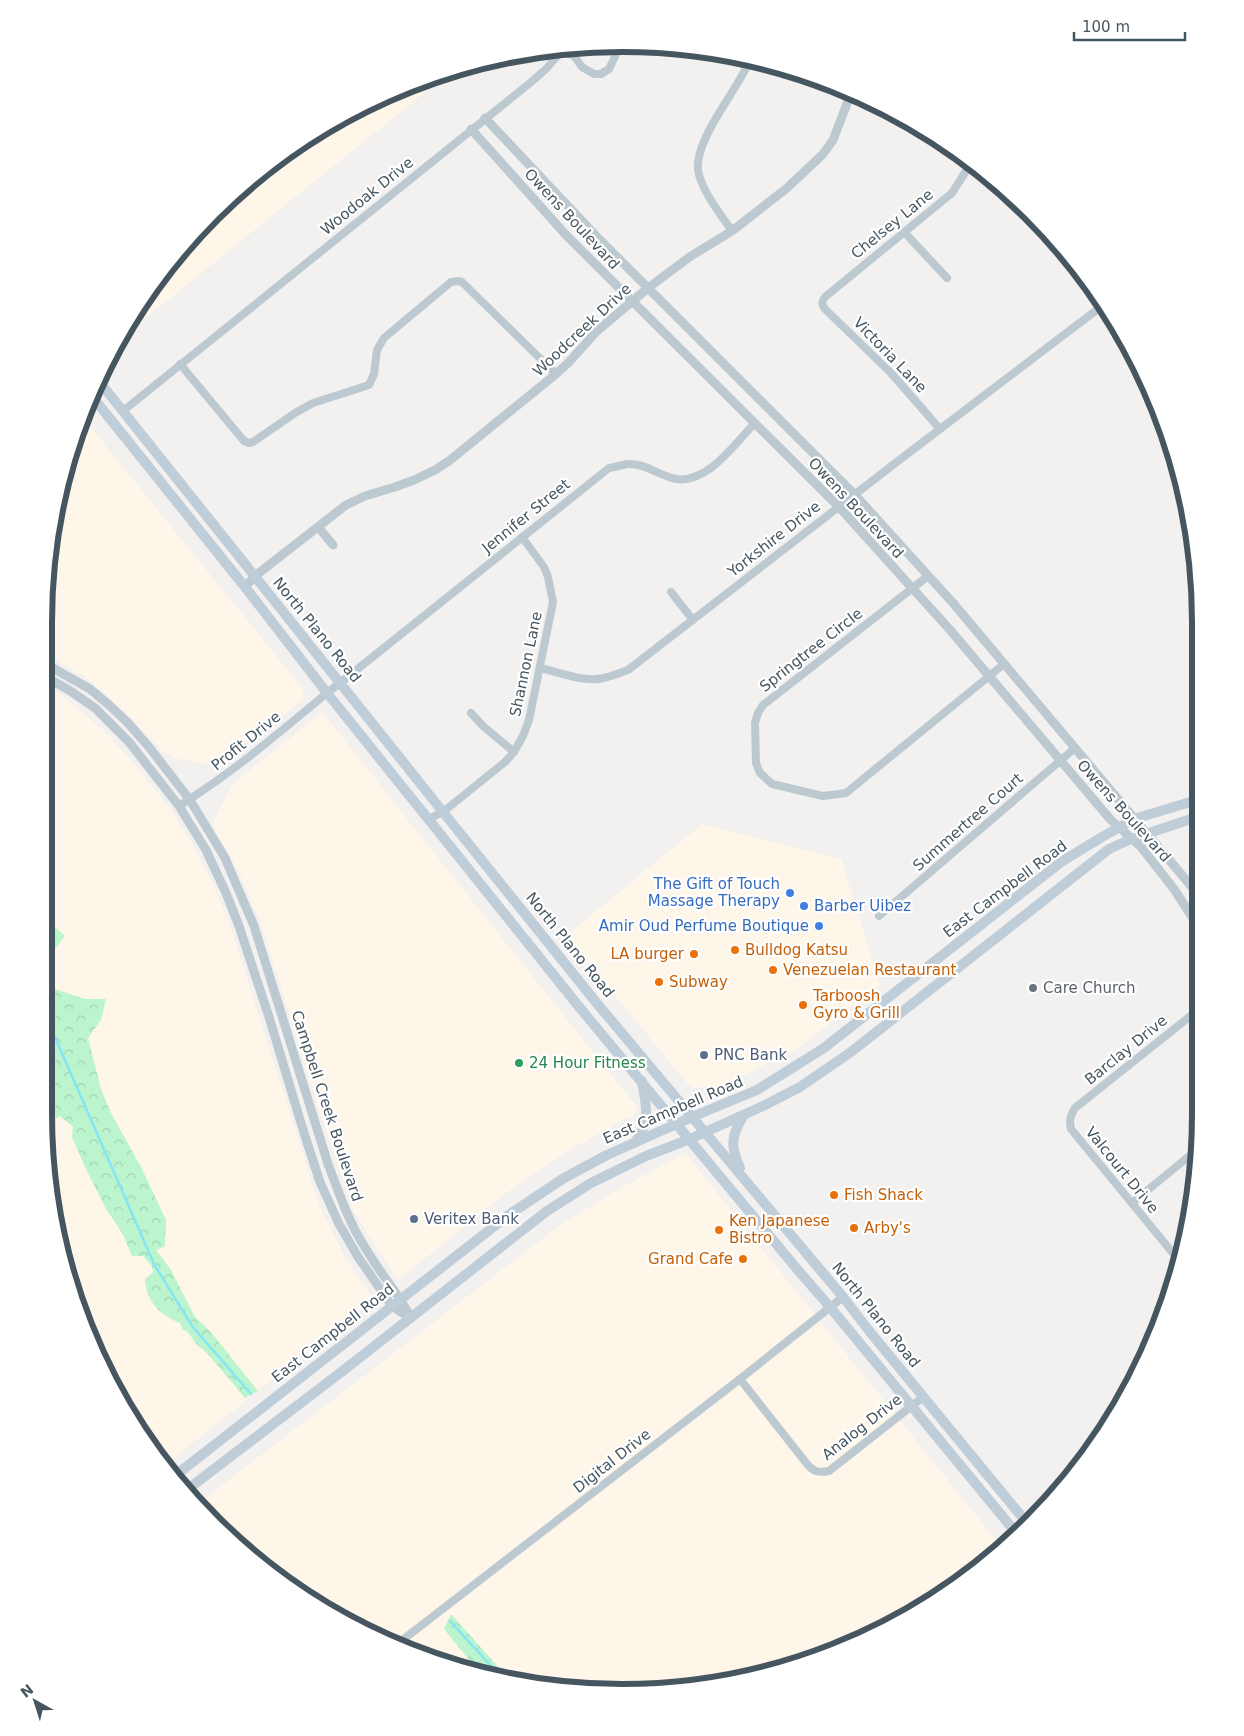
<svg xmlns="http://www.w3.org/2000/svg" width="1244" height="1736" viewBox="0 0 1244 1736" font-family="'DejaVu Sans',sans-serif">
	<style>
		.commercial { fill: #fef6e9 }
		.forest { fill: url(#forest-crowns) }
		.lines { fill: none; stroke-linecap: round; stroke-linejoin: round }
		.stream { stroke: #84e6f5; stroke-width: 2.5 }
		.minor { stroke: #bdc9d1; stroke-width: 8 }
		.tertiary { stroke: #bdc9d1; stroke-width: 9 }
		.secondary { stroke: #bfcdd9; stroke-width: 10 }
		.shop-dot { fill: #3f7fe0; stroke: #fff; stroke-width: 2 }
		.food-dot { fill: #e8710a; stroke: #fff; stroke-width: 2 }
		.worship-dot { fill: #6b7280; stroke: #fff; stroke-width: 2 }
		.service-dot { fill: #5c6f8a; stroke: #fff; stroke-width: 2 }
		.leisure-dot { fill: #2e9e5b; stroke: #fff; stroke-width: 2 }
		.labels { text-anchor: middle; stroke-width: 4.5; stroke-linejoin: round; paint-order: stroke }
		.street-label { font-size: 15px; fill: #465660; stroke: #fff }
		.shop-label { font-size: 15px; fill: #366cbe; stroke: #fff; text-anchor: end }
		.food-label { font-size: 15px; fill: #c56008; stroke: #fff; text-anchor: start }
		.worship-label { font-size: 15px; fill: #5b616d; stroke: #fff; text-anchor: start }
		.service-label { font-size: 15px; fill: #4e5e75; stroke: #fff; text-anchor: start }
		.leisure-label { font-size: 15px; fill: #27864d; stroke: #fff; text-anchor: start }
		.rim { fill: none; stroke: #465660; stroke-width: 6 }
	</style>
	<defs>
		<pattern id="forest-crowns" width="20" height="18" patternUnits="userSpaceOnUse" patternTransform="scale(1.25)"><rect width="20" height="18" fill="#bbf4cd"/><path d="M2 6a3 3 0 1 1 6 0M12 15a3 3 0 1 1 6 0" fill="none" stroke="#a2d3b3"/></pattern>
	</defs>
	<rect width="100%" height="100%" fill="#f3f0f0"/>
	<g class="commercial">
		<polygon points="446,72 449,76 430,88 117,341 121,333 187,241 241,187 333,121 436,74"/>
		<polygon points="83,418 303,689 303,699 300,702 222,763 206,764 174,758 161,750 125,711 85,677 44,653 44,622 55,509"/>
		<polygon points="44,685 62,695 105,732 130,759 170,808 191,842 213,884 230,925 319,1205 346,1259 373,1299 166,1464 141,1435 88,1336 64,1264 44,1114"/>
		<polygon points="322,712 636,1106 637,1110 633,1118 627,1118 568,1151 509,1191 398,1280 370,1238 352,1208 309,1079 261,924 239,872 212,824 233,784"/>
		<polygon points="702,824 841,859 880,985 798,1048 723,1085 693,1088 686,1082 566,936"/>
		<polygon points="685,1153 1003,1549 943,1595 844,1648 698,1687 546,1687 436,1662 367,1633 241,1549 200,1502 555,1229 612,1193"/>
	</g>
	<g class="forest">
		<polygon points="44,917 65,936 44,963"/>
		<path d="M44,982L45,986L85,999H106L101,1020L88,1038L101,1089L111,1113L142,1169L166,1220L165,1246L156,1250L171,1270L195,1317L210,1331L258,1391L245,1398L207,1353L197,1345L187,1331L183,1330L180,1323C161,1316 146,1301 145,1280L153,1272L152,1266L143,1256H132L123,1234L106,1209L85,1167L72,1137L73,1127L60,1116L45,1123Z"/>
		<polygon points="451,1614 509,1679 479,1672 444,1629"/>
	</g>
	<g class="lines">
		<g class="stream">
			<polyline points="44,1012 154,1264 192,1326 251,1394"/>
			<polyline points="450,1621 501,1677"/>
		</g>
		<g class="minor">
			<path d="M732,231C721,215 701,190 698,170C695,138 737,91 750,60"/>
			<polyline points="905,233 947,278"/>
			<polyline points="180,364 244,441 249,443 253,442 295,413 313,403 369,385 374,374 377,350 384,338 451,282 458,281 462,282 556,374"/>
			<polyline points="123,411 530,83 546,69 559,54 564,52 574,56 582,67 594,74 601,74 609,69 620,46"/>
			<path d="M940,429L891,373L825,309C821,304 822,302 825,297L952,193L968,168L974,163"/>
			<polyline points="928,576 763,705 758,713 755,723 756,763 760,773 772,784 823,796 846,793 1004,664"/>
			<polyline points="671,592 693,620"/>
			<path d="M540,668C560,672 584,683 604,678C612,676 620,673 628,670L898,461L1102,306L1104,303"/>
			<polyline points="471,713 483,726 514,752"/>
			<path d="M179,806C232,773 279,733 327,693L340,683L609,468C615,467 622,465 628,464C645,463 660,476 676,479C708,484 735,443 755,423"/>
			<polyline points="428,819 443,812 505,762 514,752 523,736 529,720 553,602 548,577 544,567 522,537"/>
			<polyline points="879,916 1075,748"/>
			<polyline points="1132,1203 1199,1148"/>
			<path d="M1181,1263L1071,1129C1069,1121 1070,1116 1075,1108L1198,1010"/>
			<path d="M740,1379L807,1464C814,1472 818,1473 829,1471L923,1397"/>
			<polyline points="396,1645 740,1379 843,1297"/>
		</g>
		<g class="tertiary">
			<polyline points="485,118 599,239 855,495 953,603 1197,893"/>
			<polyline points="471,129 566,235 839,507 951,631 1110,819 1141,847 1174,889 1198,926"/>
			<polyline points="319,528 333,545"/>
			<polyline points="245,587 255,576 346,505 365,496 395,487 414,480 435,470 449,461 556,374 569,362 597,331 648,288 691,256 732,231 787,188 823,154 833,140 851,93"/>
			<path d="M44,663L90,689L109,705L128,723L149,747L190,800L225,858L254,926L328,1164C339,1193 349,1223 366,1249C380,1273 398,1293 411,1318"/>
			<polyline points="44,676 69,690 95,708 129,742 179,806 206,850 226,893 239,926 269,1017 304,1133 320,1182 339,1224 358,1257 392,1306 410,1318"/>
		</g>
		<g class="secondary">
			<polyline points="98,380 443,812 595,1001 843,1297 870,1332 1027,1523"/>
			<polyline points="91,395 245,587 327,693 580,1008 797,1269 830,1307 1017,1534"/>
			<path d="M636,1141C651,1119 646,1106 642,1081"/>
			<path d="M740,1168C730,1146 731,1135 744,1115"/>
			<polyline points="176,1475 510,1214 564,1178 607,1155 692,1117 757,1090 824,1048 1061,862 1102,837 1134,819 1197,800"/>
			<polyline points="188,1489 340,1373 547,1211 591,1183 646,1156 690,1139 763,1106 800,1087 851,1052 1109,849 1131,839 1197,817"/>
		</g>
	</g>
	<g class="shop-dot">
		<circle cx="790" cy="893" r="5"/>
		<circle cx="804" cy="906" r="5"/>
		<circle cx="819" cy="926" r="5"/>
	</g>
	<g class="food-dot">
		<circle cx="735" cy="950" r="5"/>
		<circle cx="694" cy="954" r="5"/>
		<circle cx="773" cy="970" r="5"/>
		<circle cx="659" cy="982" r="5"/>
		<circle cx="803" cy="1005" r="5"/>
		<circle cx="834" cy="1195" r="5"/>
		<circle cx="854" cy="1228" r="5"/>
		<circle cx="719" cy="1230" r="5"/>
		<circle cx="743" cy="1259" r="5"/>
	</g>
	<circle class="worship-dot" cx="1033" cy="988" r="5"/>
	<g class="service-dot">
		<circle cx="704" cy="1055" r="5"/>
		<circle cx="414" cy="1219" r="5"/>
	</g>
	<circle class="leisure-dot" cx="519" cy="1063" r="5"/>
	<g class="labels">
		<g class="street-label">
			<text transform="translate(367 196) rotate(-39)" y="5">Woodoak Drive</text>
			<text transform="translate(572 219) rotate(47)" y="5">Owens Boulevard</text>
			<text transform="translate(892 224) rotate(-39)" y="5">Chelsey Lane</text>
			<text transform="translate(582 330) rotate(-43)" y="5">Woodcreek Drive</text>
			<text transform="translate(890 355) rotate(46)" y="5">Victoria Lane</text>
			<text transform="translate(856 508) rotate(47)" y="5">Owens Boulevard</text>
			<text transform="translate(526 516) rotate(-39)" y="5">Jennifer Street</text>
			<text transform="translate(774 539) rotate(-38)" y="5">Yorkshire Drive</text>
			<text transform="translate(317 630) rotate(51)" y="5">North Plano Road</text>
			<text transform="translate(811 650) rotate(-38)" y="5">Springtree Circle</text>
			<text transform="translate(526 664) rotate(-78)" y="5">Shannon Lane</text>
			<text transform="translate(246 741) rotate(-39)" y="5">Profit Drive</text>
			<text transform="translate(1124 811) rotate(48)" y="5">Owens Boulevard</text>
			<text transform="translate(968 822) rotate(-41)" y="5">Summertree Court</text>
			<text transform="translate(1005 889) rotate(-37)" y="5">East Campbell Road</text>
			<text transform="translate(570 945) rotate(51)" y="5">North Plano Road</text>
			<text transform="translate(1126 1050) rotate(-39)" y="5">Barclay Drive</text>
			<text transform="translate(327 1106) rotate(72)" y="5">Campbell Creek Boulevard</text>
			<text transform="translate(673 1110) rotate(-23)" y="5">East Campbell Road</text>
			<text transform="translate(1122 1170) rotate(51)" y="5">Valcourt Drive</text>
			<text transform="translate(876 1315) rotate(51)" y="5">North Plano Road</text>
			<text transform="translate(333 1333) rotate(-38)" y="5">East Campbell Road</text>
			<text transform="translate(862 1427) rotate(-38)" y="5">Analog Drive</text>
			<text transform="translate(612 1461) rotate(-38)" y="5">Digital Drive</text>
		</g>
		<g class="shop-label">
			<text x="780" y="889">The Gift of Touch<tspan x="780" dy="17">Massage Therapy</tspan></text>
			<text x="814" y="911" text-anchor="start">Barber Uibez</text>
			<text x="809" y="931">Amir Oud Perfume Boutique</text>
		</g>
		<g class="food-label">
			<text x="745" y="955">Bulldog Katsu</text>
			<text x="684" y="959" text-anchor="end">LA burger</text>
			<text x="783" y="975">Venezuelan Restaurant</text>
			<text x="669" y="987">Subway</text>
			<text x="813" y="1001">Tarboosh<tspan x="813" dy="17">Gyro &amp; Grill</tspan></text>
			<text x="844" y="1200">Fish Shack</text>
			<text x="729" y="1226">Ken Japanese<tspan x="729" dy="17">Bistro</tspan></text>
			<text x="864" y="1233">Arby's</text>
			<text x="733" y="1264" text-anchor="end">Grand Cafe</text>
		</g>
		<g class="worship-label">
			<text x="1043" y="993">Care Church</text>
		</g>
		<g class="service-label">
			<text x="714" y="1060">PNC Bank</text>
			<text x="424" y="1224">Veritex Bank</text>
		</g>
		<g class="leisure-label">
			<text x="529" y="1068">24 Hour Fitness</text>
		</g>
	</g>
	<path d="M0 0H1244V1736H0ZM622 52H622A570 570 0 0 1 1192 622V1114A570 570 0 0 1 622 1684H622A570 570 0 0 1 52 1114V622A570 570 0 0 1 622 52Z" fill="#fff" fill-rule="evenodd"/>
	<path class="rim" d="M622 52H622A570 570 0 0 1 1192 622V1114A570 570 0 0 1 622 1684H622A570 570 0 0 1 52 1114V622A570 570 0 0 1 622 52Z"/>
	<g transform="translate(35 1701) rotate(321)" stroke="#ffffff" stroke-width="4" paint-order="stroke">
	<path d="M0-4L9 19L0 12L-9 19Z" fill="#465660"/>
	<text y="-8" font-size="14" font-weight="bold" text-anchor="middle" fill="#465660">N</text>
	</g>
	<path d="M1074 32v8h111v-8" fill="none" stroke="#465660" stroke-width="2.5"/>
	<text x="1082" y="32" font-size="15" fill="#465660" stroke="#ffffff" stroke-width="4" paint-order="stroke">100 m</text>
</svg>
